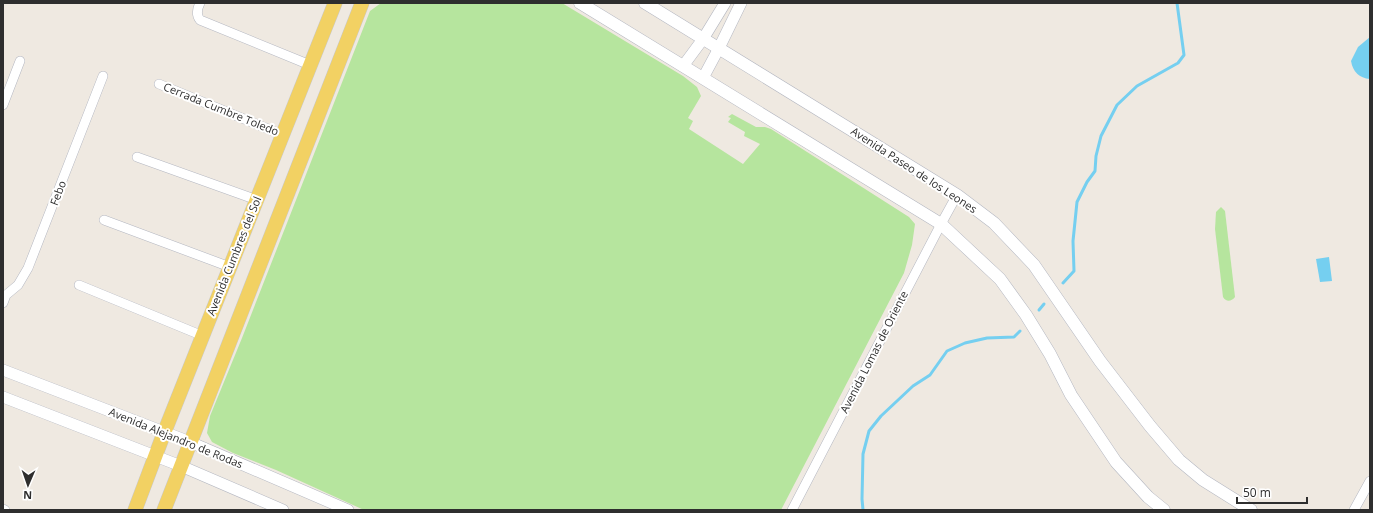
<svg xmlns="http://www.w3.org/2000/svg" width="1373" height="513" viewBox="0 0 1373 513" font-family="'Open Sans',sans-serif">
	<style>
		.green { fill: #b6e59e }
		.water { fill: #75cff0 }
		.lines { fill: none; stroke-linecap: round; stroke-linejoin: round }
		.stream { stroke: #75cff0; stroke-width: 3 }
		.minor-casing { stroke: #b4b7c1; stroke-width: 10 }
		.tertiary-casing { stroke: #b4b7c1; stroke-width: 12 }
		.secondary-casing { stroke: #b4b7c1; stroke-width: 13 }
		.primary-casing { stroke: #c9c9c9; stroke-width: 15 }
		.minor { stroke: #fff; stroke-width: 9 }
		.tertiary { stroke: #fff; stroke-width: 11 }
		.secondary { stroke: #fff; stroke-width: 12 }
		.primary { stroke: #f2d163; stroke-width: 14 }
		.labels { text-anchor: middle; stroke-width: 4; stroke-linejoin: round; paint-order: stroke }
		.street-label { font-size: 11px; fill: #2e2e2e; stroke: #fff }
	</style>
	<rect width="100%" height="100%" fill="#efe9e1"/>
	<g class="green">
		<polygon points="381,3 562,3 683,76 697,87 701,96 688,118 693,121 689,129 743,164 760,144 744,136 745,132 728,122 731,118 728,117 732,114 756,127 765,127 771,129 909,217 915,224 912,245 904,273 781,510 364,510 276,470 233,453 212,442 207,433 210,416 242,338 370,11"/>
		<path d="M1221,207L1225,211L1235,297C1231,302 1226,302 1223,297L1215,229L1216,212Z"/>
	</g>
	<g class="water">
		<path d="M1370,37V79C1359,78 1353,72 1351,61L1358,47Z"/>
		<polygon points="1329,257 1332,281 1320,282 1316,259"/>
	</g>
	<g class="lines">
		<g class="stream">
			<polyline points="1063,283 1074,271 1073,241 1077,202 1087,182 1095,171 1096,156 1101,136 1117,105 1137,86 1178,63 1184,55 1177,3"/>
			<polyline points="1039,310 1044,304"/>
			<polyline points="863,510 862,499 863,454 869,431 881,416 913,386 930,375 947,351 965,343 987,338 1014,337 1020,331"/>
		</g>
		<defs>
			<g id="minor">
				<path d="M200,3C197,9 196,15 200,20L310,65"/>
				<polyline points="159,84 283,135"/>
				<polyline points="3,105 20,61"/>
				<polyline points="137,157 257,200"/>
				<polyline points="104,220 230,267"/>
				<polyline points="79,285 203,336"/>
				<polyline points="3,303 6,295 18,285 28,268 103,76"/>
				<polyline points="3,509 5,510"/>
				<polyline points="792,510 941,224 957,195"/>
				<polyline points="1354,510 1370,481"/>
			</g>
			<g id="tertiary">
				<polyline points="683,66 703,39 725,3"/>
				<polyline points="703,78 719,48 741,3"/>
				<polyline points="3,370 190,442 348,510"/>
				<polyline points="3,397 181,466 283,510"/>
			</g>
			<g id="secondary">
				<polyline points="580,3 941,224 1000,279 1026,315 1050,354 1071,395 1116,462 1148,497 1164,510"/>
				<polyline points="645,3 957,195 994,223 1034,265 1100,361 1150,426 1179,460 1203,480 1251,510"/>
			</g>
			<g id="primary">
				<polyline points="135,510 164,433 335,3"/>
				<polyline points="164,510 362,3"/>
			</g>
		</defs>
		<use href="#minor" class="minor-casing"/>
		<use href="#tertiary" class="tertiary-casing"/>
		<use href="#secondary" class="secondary-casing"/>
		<use href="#primary" class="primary-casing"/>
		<use href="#minor" class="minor"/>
		<use href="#tertiary" class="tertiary"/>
		<use href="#secondary" class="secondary"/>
		<use href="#primary" class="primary"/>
	</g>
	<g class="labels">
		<g class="street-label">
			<text transform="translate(221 109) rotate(22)" y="4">Cerrada Cumbre Toledo</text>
			<text transform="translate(914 170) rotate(33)" y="4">Avenida Paseo de los Leones</text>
			<text transform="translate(58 193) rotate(-69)" y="4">Febo</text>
			<text transform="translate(234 256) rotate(-68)" y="4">Avenida Cumbres del Sol</text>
			<text transform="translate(874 352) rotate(-63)" y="4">Avenida Lomas de Oriente</text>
			<text transform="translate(176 438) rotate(22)" y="4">Avenida Alejandro de Rodas</text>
		</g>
	</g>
	<rect width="1373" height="513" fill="none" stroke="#2e2e2e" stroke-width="8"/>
	<g transform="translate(28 485) rotate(182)" stroke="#ffffff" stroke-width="3" paint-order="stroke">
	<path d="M0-3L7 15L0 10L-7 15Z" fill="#2e2e2e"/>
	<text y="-6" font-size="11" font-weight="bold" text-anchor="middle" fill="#2e2e2e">N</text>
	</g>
	<path d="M1237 497v6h70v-6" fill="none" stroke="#2e2e2e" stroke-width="2"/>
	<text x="1243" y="497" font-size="12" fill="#2e2e2e" stroke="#ffffff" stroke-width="3" paint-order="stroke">50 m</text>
</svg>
